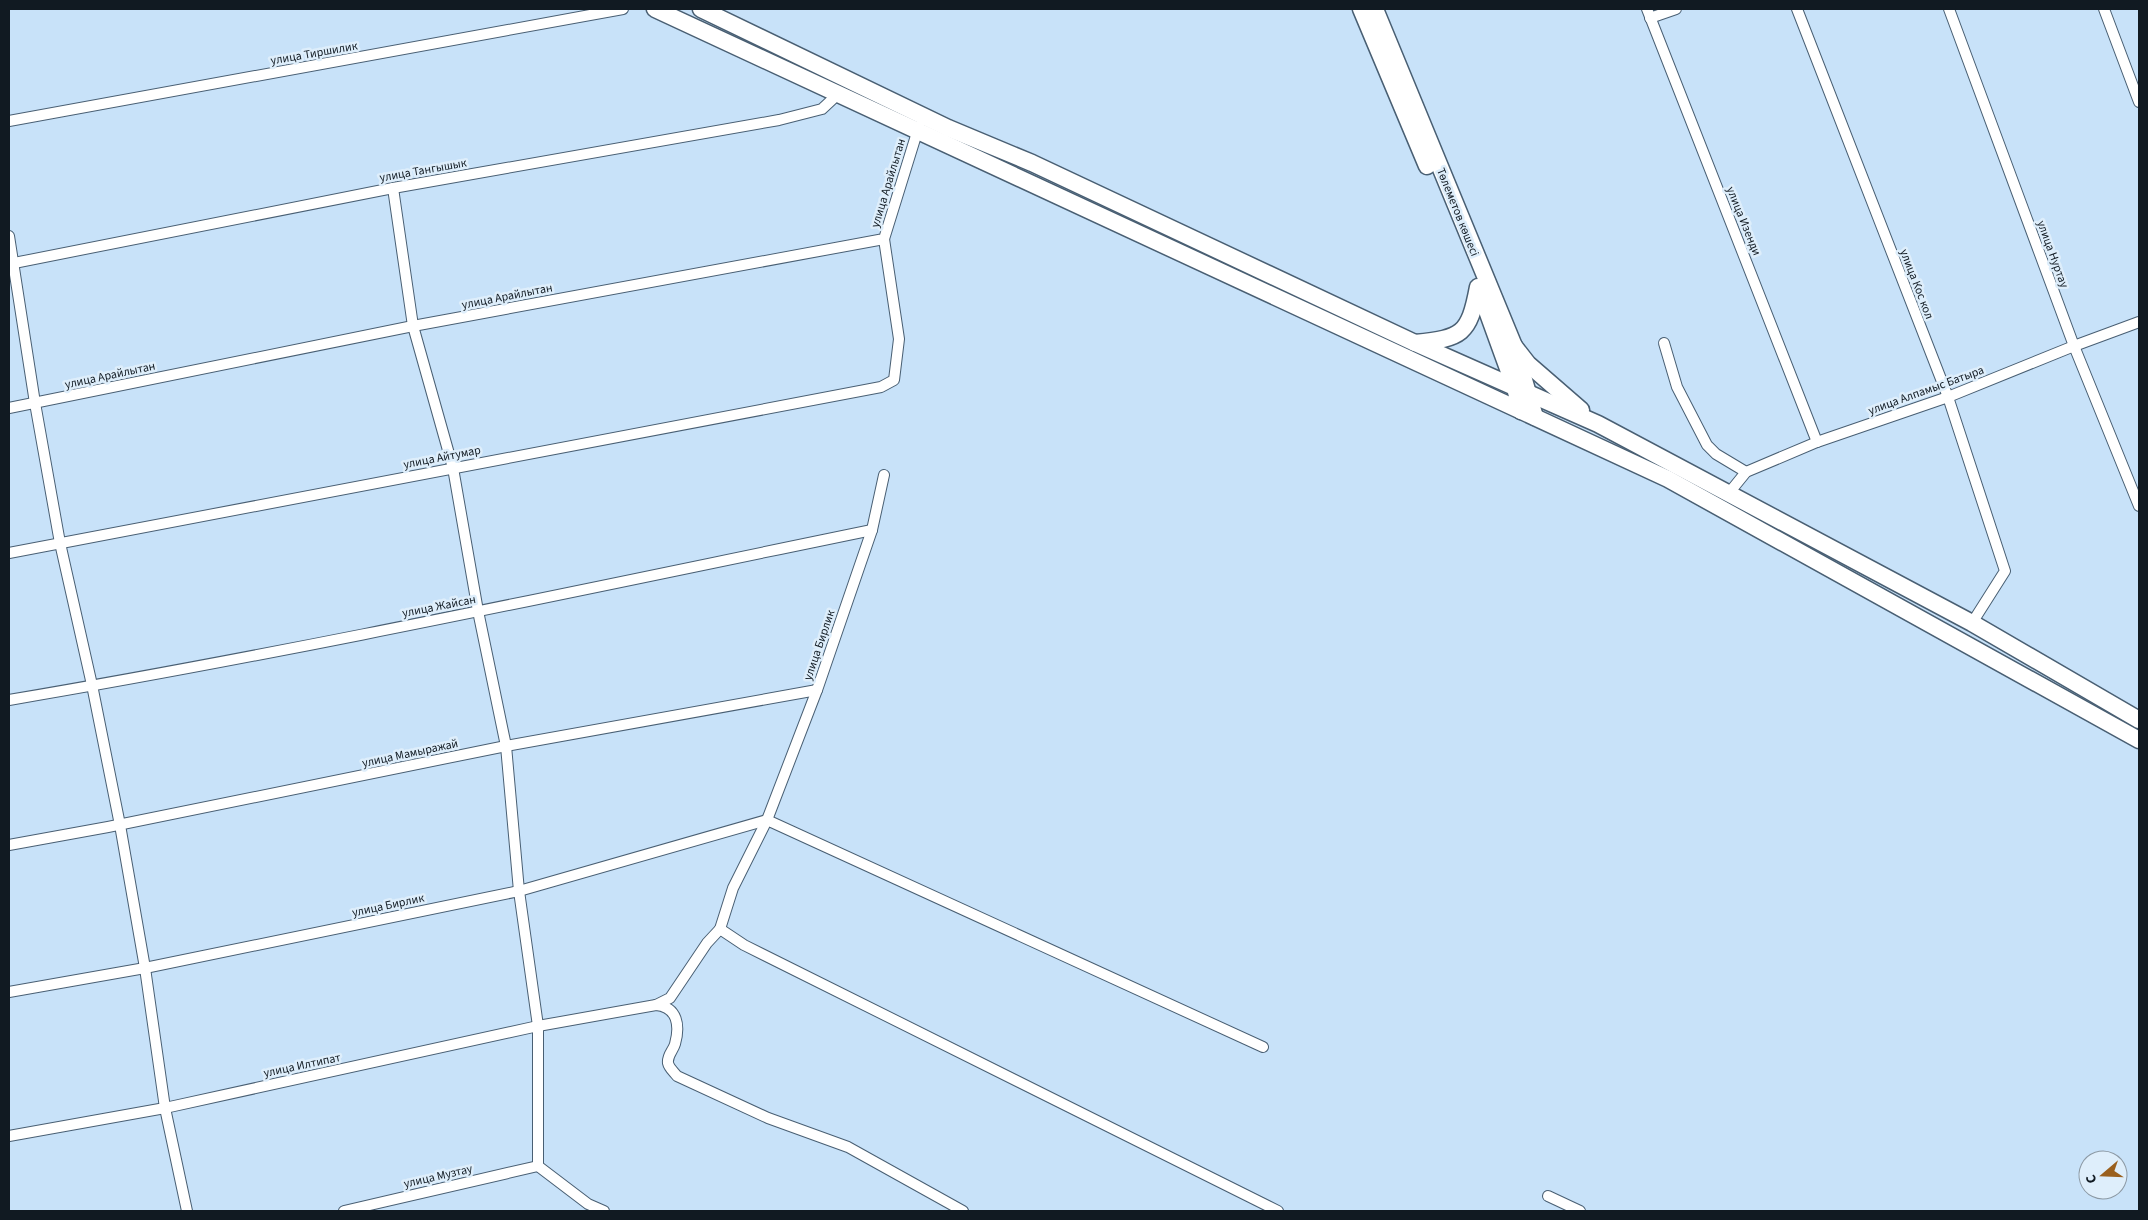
<svg xmlns="http://www.w3.org/2000/svg" width="2148" height="1220" viewBox="0 0 2148 1220" font-family="'Source Sans 3',sans-serif">
	<style>
		.lines { fill: none; stroke-linecap: round; stroke-linejoin: round }
		.minor-casing { stroke: #495f73; stroke-width: 12 }
		.primary-casing { stroke: #495f73; stroke-width: 19 }
		.trunk-casing { stroke: #495f73; stroke-width: 19 }
		.minor { stroke: #fff; stroke-width: 10 }
		.primary { stroke: #fff; stroke-width: 16 }
		.trunk { stroke: #fff; stroke-width: 16 }
		.labels { text-anchor: middle; stroke-width: 5; stroke-linejoin: round; paint-order: stroke }
		.street-label { font-size: 12px; fill: #111a22; stroke: #deeefb }
	</style>
	<rect width="100%" height="100%" fill="#c8e2f9"/>
	<g class="lines">
		<defs>
			<g id="minor">
				<polyline points="1647,9 1817,442"/>
				<polyline points="1797,9 1948,397 2005,571 1972,623"/>
				<polyline points="1949,9 2074,346 2139,506"/>
				<polyline points="2104,9 2139,102"/>
				<polyline points="1650,18 1676,9"/>
				<polyline points="9,121 623,9"/>
				<polyline points="393,188 413,326 453,468 478,611 506,746 519,891 538,1026 538,1166"/>
				<polyline points="9,236 35,403 60,543 92,685 120,825 145,968 165,1108 187,1211"/>
				<polyline points="9,264 393,188 779,120 822,109 837,95"/>
				<polyline points="1664,343 1677,387 1707,445 1716,454 1746,472"/>
				<polyline points="9,408 413,326 884,239 919,126"/>
				<polyline points="1729,493 1746,472 1817,442 1948,397 2074,346 2139,322"/>
				<polyline points="9,553 881,387 894,380 899,339 884,239"/>
				<path d="M9,700C298,651 585,589 872,530"/>
				<polyline points="9,845 108,827 506,746 817,690"/>
				<polyline points="720,929 733,888 767,820 817,690 872,530 884,475"/>
				<polyline points="9,992 145,968 519,891 767,820 1263,1047"/>
				<path d="M656,1005C678,1007 680,1026 675,1044C673,1051 667,1055 668,1063C669,1068 674,1072 677,1076L768,1118L848,1147L963,1211"/>
				<polyline points="9,1136 165,1108 538,1026 656,1005 670,998 707,943 720,929 744,945 1278,1211"/>
				<polyline points="538,1166 588,1204 604,1211"/>
				<polyline points="1548,1196 1580,1211"/>
				<polyline points="344,1211 538,1166"/>
			</g>
			<g id="primary">
				<polyline points="1361,9 1427,166"/>
				<polyline points="1375,9 1514,346 1535,417"/>
				<polyline points="1482,297 1515,388 1521,411"/>
			</g>
			<g id="trunk">
				<polyline points="655,9 1668,479 2139,740"/>
				<polyline points="701,9 948,128 1032,163 1415,343 1598,424 1972,623 2139,720"/>
				<path d="M1415,343C1462,338 1469,335 1478,287"/>
				<polyline points="1514,346 1528,364 1581,410"/>
			</g>
		</defs>
		<use href="#minor" class="minor-casing"/>
		<use href="#primary" class="primary-casing"/>
		<use href="#trunk" class="trunk-casing"/>
		<use href="#minor" class="minor"/>
		<use href="#primary" class="primary"/>
		<use href="#trunk" class="trunk"/>
	</g>
	<g class="labels">
		<g class="street-label">
			<text transform="translate(314 53) rotate(-10)" y="4">улица Тиршилик</text>
			<text transform="translate(423 170) rotate(-10)" y="4">улица Тангышык</text>
			<text transform="translate(888 183) rotate(-73)" y="4">улица Арайлытан</text>
			<text transform="translate(1458 212) rotate(68)" y="4">Төлеметов көшесі</text>
			<text transform="translate(1744 221) rotate(68)" y="4">улица Изенди</text>
			<text transform="translate(2053 254) rotate(70)" y="4">улица Нуртау</text>
			<text transform="translate(1917 284) rotate(69)" y="4">улица Кос кол</text>
			<text transform="translate(507 296) rotate(-11)" y="4">улица Арайлытан</text>
			<text transform="translate(110 375) rotate(-12)" y="4">улица Арайлытан</text>
			<text transform="translate(1926 390) rotate(-20)" y="4">улица Алпамыс Батыра</text>
			<text transform="translate(442 457) rotate(-11)" y="4">улица Айтумар</text>
			<text transform="translate(439 606) rotate(-11)" y="4">улица Жайсан</text>
			<text transform="translate(819 645) rotate(-71)" y="4">улица Бирлик</text>
			<text transform="translate(410 753) rotate(-12)" y="4">улица Мамыражай</text>
			<text transform="translate(388 905) rotate(-12)" y="4">улица Бирлик</text>
			<text transform="translate(302 1065) rotate(-12)" y="4">улица Илтипат</text>
			<text transform="translate(438 1176) rotate(-13)" y="4">улица Музтау</text>
		</g>
	</g>
	<rect width="2148" height="1220" fill="none" stroke="#111a22" stroke-width="20"/>
	<g transform="translate(2103 1175) rotate(251)"><circle r="24" fill="#deeefb" stroke="#8c99a4"/>
	<path d="M0-4L9 19L0 12L-9 19Z" fill="#9a601e"/>
	<text y="-8" font-size="14" font-weight="bold" text-anchor="middle" fill="#111a22">С</text>
	</g>
</svg>
